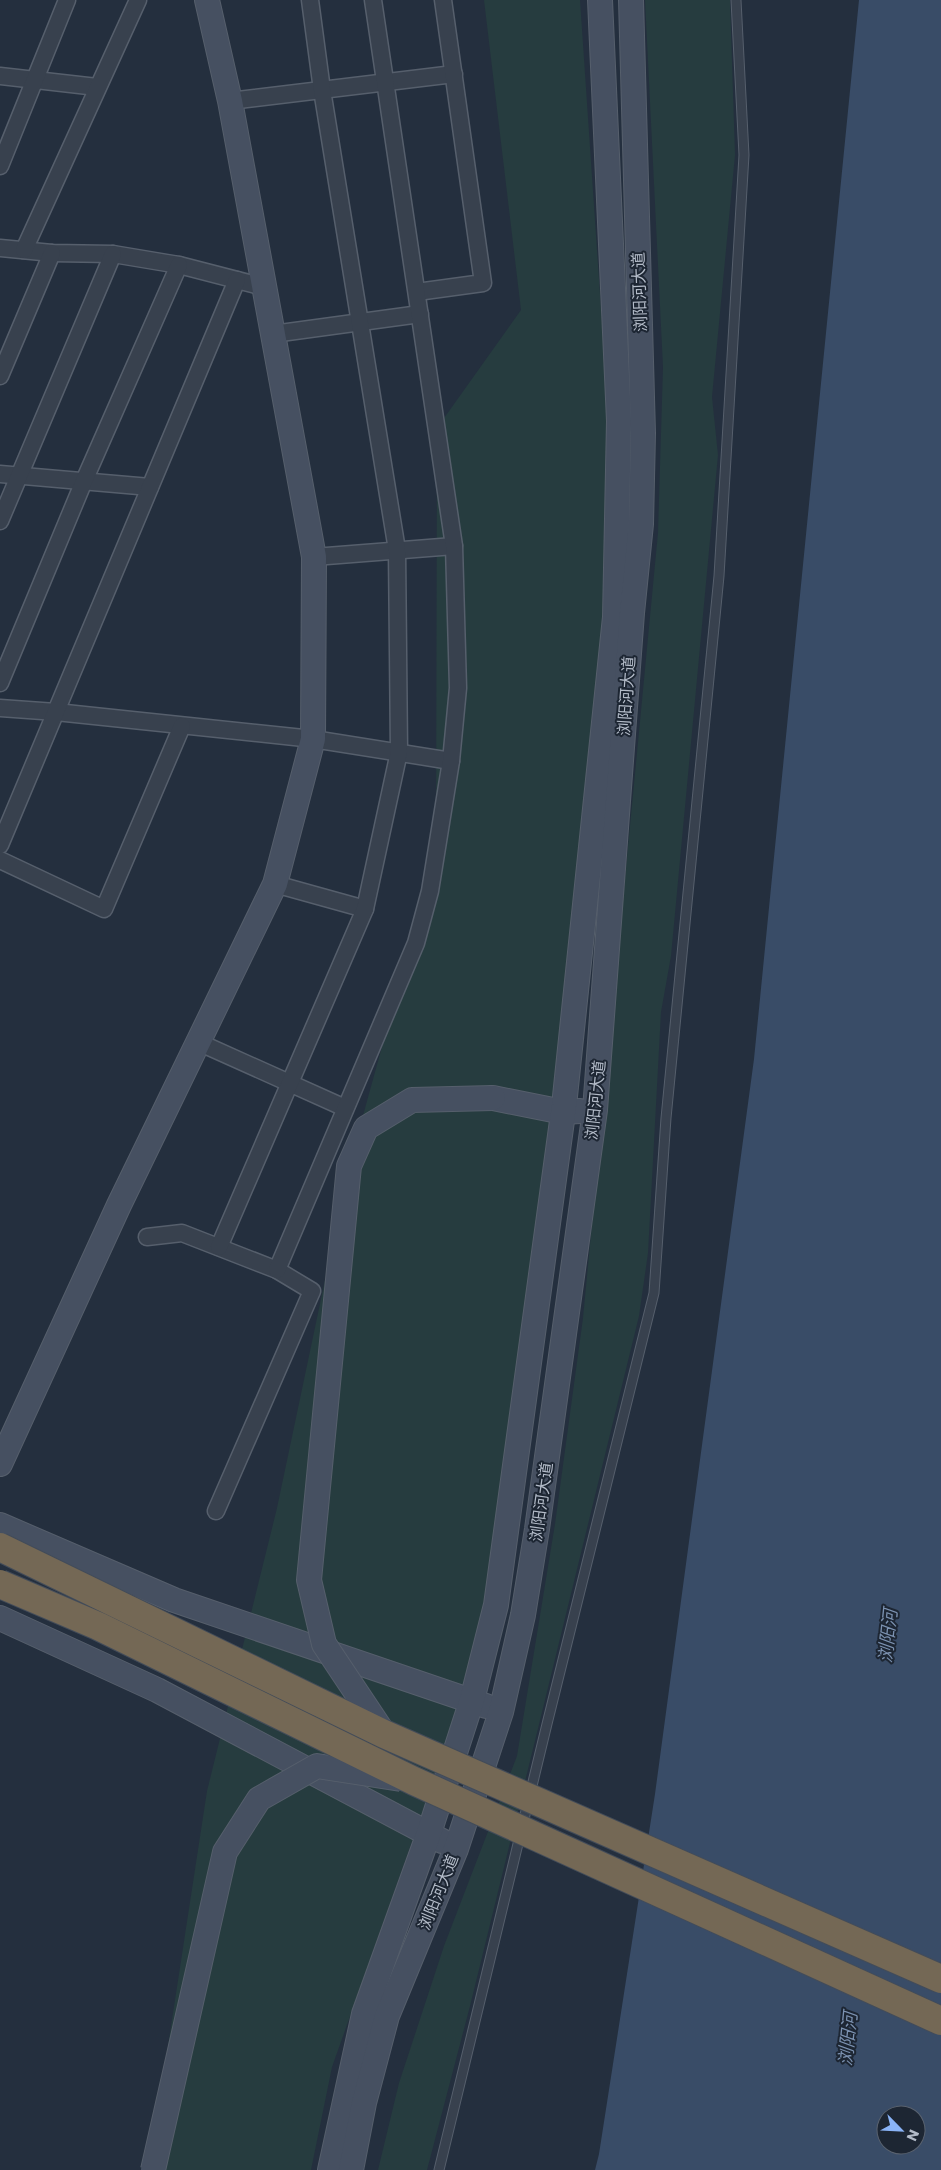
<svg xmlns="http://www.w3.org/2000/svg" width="941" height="2170" viewBox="0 0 941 2170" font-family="Poppins,'Noto Sans SC',sans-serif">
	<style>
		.green { fill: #263c3f }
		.water { fill: #394c67; fill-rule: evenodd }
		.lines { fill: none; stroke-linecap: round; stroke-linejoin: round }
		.lane-casing { stroke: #565f6c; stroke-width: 11 }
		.street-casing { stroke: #565f6c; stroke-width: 19 }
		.secondary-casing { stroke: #565f6c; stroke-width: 26 }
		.lane { stroke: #38414e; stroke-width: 9 }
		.street { stroke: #38414e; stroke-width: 16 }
		.secondary { stroke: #465061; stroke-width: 24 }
		.secondary-bridge-casing { stroke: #565f6c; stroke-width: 26; stroke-linecap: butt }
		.highway-bridge-casing { stroke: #434c59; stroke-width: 30; stroke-linecap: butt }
		.secondary-bridge { stroke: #465061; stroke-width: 24 }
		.highway-bridge { stroke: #746855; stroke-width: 28 }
		.labels { text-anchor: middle; stroke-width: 4; stroke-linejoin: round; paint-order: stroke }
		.street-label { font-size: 16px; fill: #b4bcc9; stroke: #1d2633 }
		.water-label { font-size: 18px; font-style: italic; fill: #7c92b1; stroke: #1d2633 }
	</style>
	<rect width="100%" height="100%" fill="#242f3e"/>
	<g class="green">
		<polygon points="484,0 580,0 616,529 496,1605 332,2067 311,2170 149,2170 207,1791 277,1508 349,1166 436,852 437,428 521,310"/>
		<polygon points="645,0 730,0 735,155 712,397 718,455 671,956 661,1012 648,1253 639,1316 470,2006 427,2170 378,2170 399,2083 444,1946 517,1756 555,1524 583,1318 658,533 663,367"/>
	</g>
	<path class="water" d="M859,0H941V2170H595L599,2154L655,1794L754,1059ZM886,2115H916V2145H886Z"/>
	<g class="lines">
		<defs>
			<polyline id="lane" points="439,2170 547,1724 654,1293 666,1118 719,576 744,155 736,0"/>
			<g id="street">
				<polyline points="0,76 97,87"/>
				<polyline points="230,101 454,74"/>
				<polyline points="0,166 67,0"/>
				<polyline points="0,248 52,253 113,254 179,265 264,287"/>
				<polyline points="24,250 138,0"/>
				<polyline points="417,292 483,283 443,0"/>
				<polyline points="273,334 420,314"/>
				<polyline points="0,376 52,253"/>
				<polyline points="0,474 150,487"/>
				<polyline points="0,521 113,254"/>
				<polyline points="314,557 454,546"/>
				<polyline points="0,683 84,481 179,265"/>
				<polyline points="0,708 56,712 313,739 451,761"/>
				<polyline points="0,845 237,280"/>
				<polyline points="0,860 104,909 182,726"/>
				<polyline points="275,884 365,909"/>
				<polyline points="198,1042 345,1108"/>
				<polyline points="147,1237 182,1233 277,1270 312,1291 216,1511"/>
				<polyline points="219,1247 365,909 399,752 397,550 322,90 310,0"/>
				<polyline points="277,1270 416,943 430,891 451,761 458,688 454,546 373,0"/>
			</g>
			<g id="secondary">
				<polyline points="493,1098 563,1112 580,1111"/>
				<polyline points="0,1464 119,1205 275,884 313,739 314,557 230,101 207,0"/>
				<polyline points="0,1525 174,1600 486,1706"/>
				<polyline points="0,1618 157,1690 442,1841"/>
				<polyline points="330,2170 364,2014 429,1833 472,1700 496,1605 564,1106 615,617 619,421 600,0"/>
				<polyline points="351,2170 364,2103 387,2016 456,1849 501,1712 523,1615 537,1529 595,1110 632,613 641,524 643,433 631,0"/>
			</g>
		</defs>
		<use href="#lane" class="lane-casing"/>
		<use href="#street" class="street-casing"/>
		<use href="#secondary" class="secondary-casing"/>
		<use href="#lane" class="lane"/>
		<use href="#street" class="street"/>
		<use href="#secondary" class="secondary"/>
		<defs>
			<g id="secondary-bridge">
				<polyline points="384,1734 324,1644 309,1580 349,1166 366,1128 412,1100 493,1098"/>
				<polyline points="153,2170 225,1852 259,1799 317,1766 401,1779"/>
			</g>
			<g id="highway-bridge">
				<polyline points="0,1547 384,1734 941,1979"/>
				<polyline points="0,1584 98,1626 414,1781 941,2021"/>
			</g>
		</defs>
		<use href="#secondary-bridge" class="secondary-bridge-casing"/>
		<use href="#highway-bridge" class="highway-bridge-casing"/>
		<use href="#secondary-bridge" class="secondary-bridge"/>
		<use href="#highway-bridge" class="highway-bridge"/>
	</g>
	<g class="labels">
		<g class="street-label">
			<text transform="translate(639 292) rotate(-92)" y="6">浏阳河大道</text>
			<text transform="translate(626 696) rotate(-86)" y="6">浏阳河大道</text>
			<text transform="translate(595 1100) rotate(-84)" y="6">浏阳河大道</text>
			<text transform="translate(541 1502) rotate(-82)" y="6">浏阳河大道</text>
			<text transform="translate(438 1892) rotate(-68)" y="6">浏阳河大道</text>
		</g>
		<g class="water-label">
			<text transform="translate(888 1636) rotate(-84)" y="6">浏阳河</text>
			<text transform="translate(848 2039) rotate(-84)" y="6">浏阳河</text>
		</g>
	</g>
	<g transform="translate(901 2130) rotate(114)"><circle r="24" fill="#1d2633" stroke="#59626f"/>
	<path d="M0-4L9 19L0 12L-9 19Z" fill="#8ab4f8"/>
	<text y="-8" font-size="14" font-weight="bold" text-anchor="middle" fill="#b4bcc9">N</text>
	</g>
</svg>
